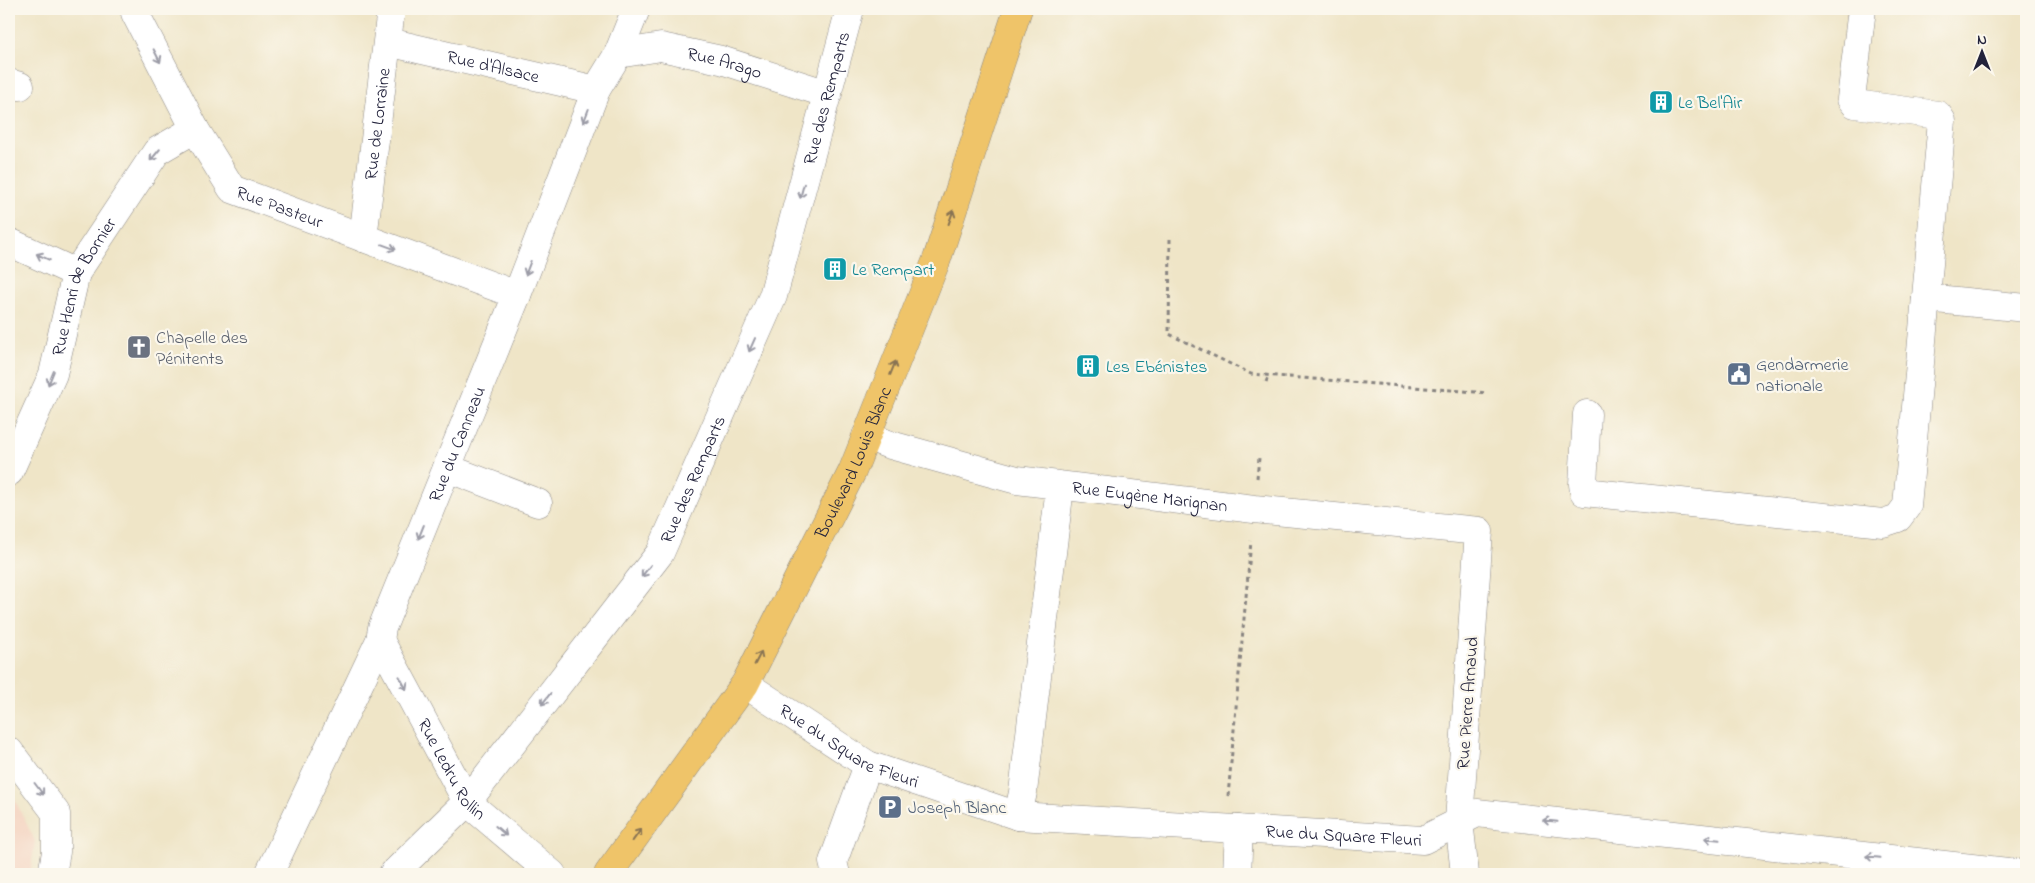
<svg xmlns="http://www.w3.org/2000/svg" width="2035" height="883" viewBox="0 0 2035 883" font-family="'Indie Flower',sans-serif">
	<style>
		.built { fill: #f4d3c0 }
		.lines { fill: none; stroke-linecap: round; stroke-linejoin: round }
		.minor-casing { stroke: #888481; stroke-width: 29 }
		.major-casing { stroke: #888481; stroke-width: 29 }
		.path { stroke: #888481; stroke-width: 3; stroke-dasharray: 4 4; stroke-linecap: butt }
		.minor { stroke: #fff; stroke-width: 28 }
		.major { stroke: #efc469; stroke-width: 28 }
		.oneway { stroke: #9c9ca7 }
		.oneway2 { stroke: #887352 }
		.labels { text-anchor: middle; stroke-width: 4.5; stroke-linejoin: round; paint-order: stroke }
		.street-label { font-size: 18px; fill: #22223b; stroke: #fbf7ec }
		.culture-label { font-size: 18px; fill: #0d838f; stroke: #fbf7ec; text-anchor: start }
		.worship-label { font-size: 18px; fill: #5b616d; stroke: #fbf7ec; text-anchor: start }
		.service-label { font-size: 18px; fill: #4e5e75; stroke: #fbf7ec; text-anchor: start }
	</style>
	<rect width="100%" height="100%" fill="#fbf7ec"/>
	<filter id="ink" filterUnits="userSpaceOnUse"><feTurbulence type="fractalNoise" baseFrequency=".02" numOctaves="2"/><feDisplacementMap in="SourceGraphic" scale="10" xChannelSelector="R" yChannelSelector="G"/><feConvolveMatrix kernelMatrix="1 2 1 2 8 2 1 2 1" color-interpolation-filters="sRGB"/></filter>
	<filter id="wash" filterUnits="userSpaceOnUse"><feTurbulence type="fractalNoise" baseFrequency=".0096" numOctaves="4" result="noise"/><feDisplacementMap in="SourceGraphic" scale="20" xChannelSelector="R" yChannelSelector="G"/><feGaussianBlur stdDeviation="1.12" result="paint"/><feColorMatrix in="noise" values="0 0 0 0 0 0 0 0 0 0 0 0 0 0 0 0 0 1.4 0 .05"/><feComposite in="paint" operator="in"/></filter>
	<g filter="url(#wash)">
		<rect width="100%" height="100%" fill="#efe5c7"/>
		<polygon class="built" points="9,788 35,841 30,874 9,874"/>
	</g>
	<g filter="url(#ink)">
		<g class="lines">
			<defs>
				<g id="minor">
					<path id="s1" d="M135,13L195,129L232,189L517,295"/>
					<path id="s2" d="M388,42L596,90"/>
					<path id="s3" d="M618,54L661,47L721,60L828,94"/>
					<polyline points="9,83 20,86"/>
					<path id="s4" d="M363,238L391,9"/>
					<polyline points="9,242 76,273"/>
					<polyline points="1926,298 2026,308"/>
					<polyline points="1587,414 1583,484 1584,492 1883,523 1898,518 1907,506 1942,121 1938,115 1855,104 1851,99 1862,9"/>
					<path id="s5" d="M866,436L887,444L1017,480L1254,509L1479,531L1459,821L1465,874"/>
					<polyline points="447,468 538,503"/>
					<path id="s6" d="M9,472L53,374L76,273L157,151L195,129"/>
					<path id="s7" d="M380,640L467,802L552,874"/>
					<path id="s8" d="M745,684L868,765L1018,816L1423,840L1477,813L2026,874"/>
					<polyline points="9,751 56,813 56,852 52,874"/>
					<polyline points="1018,816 1023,792 1060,487"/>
					<path id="s9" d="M269,874L380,640L382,628L517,295L596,90L618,54L636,9"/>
					<path id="s10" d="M393,874L467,802L660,553L773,296L850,9"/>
					<polyline points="836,874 833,862 868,765"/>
					<polyline points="1237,874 1239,829"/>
				</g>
				<g id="major">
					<path id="s11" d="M608,874L745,684L852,472L937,259L1018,9"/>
				</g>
			</defs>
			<use href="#minor" class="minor-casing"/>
			<use href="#major" class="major-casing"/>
			<g class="path">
				<polyline points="1170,239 1169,334 1251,374 1488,393"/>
				<polyline points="1266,382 1269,375"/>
				<polyline points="1257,478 1259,458"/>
				<polyline points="1228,796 1251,541"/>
			</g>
			<use href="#minor" class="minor"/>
			<use href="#major" class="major"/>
		</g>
		<defs><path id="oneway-shaft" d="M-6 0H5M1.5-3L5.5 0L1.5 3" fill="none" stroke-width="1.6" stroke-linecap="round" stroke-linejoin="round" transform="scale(1.25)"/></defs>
		<g class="oneway">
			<use href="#oneway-shaft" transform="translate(157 56) rotate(63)"/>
			<use href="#oneway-shaft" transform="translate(586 116) rotate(111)"/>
			<use href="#oneway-shaft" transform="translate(155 155) rotate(130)"/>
			<use href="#oneway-shaft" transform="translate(802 191) rotate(105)"/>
			<use href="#oneway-shaft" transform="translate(389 247) rotate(20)"/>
			<use href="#oneway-shaft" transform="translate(43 257) rotate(-155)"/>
			<use href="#oneway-shaft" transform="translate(528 268) rotate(111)"/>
			<use href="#oneway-shaft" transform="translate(752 345) rotate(114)"/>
			<use href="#oneway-shaft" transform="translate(51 378) rotate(112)"/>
			<use href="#oneway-shaft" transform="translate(421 532) rotate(112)"/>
			<use href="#oneway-shaft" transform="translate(646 571) rotate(128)"/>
			<use href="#oneway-shaft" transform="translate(403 683) rotate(62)"/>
			<use href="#oneway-shaft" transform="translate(546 699) rotate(128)"/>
			<use href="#oneway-shaft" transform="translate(39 789) rotate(53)"/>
			<use href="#oneway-shaft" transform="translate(1550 821) rotate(-174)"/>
			<use href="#oneway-shaft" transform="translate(501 831) rotate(41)"/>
			<use href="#oneway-shaft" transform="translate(1712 839) rotate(-174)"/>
			<use href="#oneway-shaft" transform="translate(1873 857) rotate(-174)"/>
		</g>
		<g class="oneway2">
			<use href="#oneway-shaft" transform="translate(951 217) rotate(-71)"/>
			<use href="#oneway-shaft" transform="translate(893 368) rotate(-68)"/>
			<use href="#oneway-shaft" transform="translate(758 658) rotate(-63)"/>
			<use href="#oneway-shaft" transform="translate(637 835) rotate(-54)"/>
		</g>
	</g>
	<defs>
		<symbol id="building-square" viewBox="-11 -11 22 22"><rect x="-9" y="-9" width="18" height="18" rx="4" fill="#0f9aa8" stroke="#fbf7ec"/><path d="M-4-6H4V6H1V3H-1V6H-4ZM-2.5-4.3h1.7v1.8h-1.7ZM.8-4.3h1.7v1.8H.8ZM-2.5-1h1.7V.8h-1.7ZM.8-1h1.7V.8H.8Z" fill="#fff"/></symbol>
		<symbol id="church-square" viewBox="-11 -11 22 22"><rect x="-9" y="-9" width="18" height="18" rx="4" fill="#6b7280" stroke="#fbf7ec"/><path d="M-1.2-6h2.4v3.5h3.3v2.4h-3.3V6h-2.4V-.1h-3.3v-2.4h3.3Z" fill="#fff"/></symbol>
		<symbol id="civic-square" viewBox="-11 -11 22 22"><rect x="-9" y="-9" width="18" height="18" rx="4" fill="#5c6f8a" stroke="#fbf7ec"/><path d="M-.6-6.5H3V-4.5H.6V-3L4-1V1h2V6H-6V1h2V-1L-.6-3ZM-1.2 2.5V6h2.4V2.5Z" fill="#fff"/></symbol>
		<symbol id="parking-square" viewBox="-11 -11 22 22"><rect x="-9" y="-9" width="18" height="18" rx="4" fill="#5c6f8a" stroke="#fbf7ec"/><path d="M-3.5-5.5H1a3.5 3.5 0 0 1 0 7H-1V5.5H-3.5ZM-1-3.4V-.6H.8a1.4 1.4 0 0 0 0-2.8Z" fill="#fff"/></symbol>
	</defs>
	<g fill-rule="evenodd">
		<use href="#building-square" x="1647" y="88" width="28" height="28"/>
		<use href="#building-square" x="821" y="255" width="28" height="28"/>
		<use href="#church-square" x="125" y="333" width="28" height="28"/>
		<use href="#building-square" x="1074" y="352" width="28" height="28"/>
		<use href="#civic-square" x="1725" y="360" width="28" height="28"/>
		<use href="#parking-square" x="876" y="793" width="28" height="28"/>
	</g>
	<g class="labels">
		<g class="street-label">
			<text dy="6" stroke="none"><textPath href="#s3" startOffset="109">Rue Arago</textPath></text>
			<text dy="6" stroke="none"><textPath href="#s2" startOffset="108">Rue d'Alsace</textPath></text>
			<text dy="6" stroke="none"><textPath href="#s10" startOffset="904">Rue des Remparts</textPath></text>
			<text dy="6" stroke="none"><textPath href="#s4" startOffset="115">Rue de Lorraine</textPath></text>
			<text dy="6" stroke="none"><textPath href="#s1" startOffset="252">Rue Pasteur</textPath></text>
			<text dy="6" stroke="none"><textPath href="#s6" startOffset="201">Rue Henri de Bornier</textPath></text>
			<text dy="6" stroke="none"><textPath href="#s9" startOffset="470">Rue du Canneau</textPath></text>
			<text dy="6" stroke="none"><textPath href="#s11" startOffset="481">Boulevard Louis Blanc</textPath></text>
			<text dy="6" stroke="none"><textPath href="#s10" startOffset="499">Rue des Remparts</textPath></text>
			<text dy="6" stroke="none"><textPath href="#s5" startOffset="291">Rue Eugène Marignan</textPath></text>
			<text transform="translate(1467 703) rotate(-86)" y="6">Rue Pierre Arnaud</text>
			<text dy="6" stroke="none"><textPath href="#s8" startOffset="122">Rue du Square Fleuri</textPath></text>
			<text dy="6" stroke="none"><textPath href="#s7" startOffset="148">Rue Ledru Rollin</textPath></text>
			<text dy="6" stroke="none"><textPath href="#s8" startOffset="632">Rue du Square Fleuri</textPath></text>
		</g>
		<g class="culture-label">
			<text x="1678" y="108">Le Bel'Air</text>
			<text x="852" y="275">Le Rempart</text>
			<text x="1106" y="372">Les Ebénistes</text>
		</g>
		<g class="worship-label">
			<text x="156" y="343">Chapelle des<tspan x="156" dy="21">Pénitents</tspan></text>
		</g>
		<g class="service-label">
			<text x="1756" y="370">Gendarmerie<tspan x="1756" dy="21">nationale</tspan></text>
			<text x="908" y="813">Joseph Blanc</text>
		</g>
	</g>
	<rect width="2035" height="883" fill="none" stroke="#fbf7ec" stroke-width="30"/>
	<g transform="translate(1982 52)" stroke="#fbf7ec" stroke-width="4" paint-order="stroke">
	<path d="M0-4L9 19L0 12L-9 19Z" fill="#22223b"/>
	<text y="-8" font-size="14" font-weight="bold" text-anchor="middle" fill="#22223b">N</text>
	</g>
</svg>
